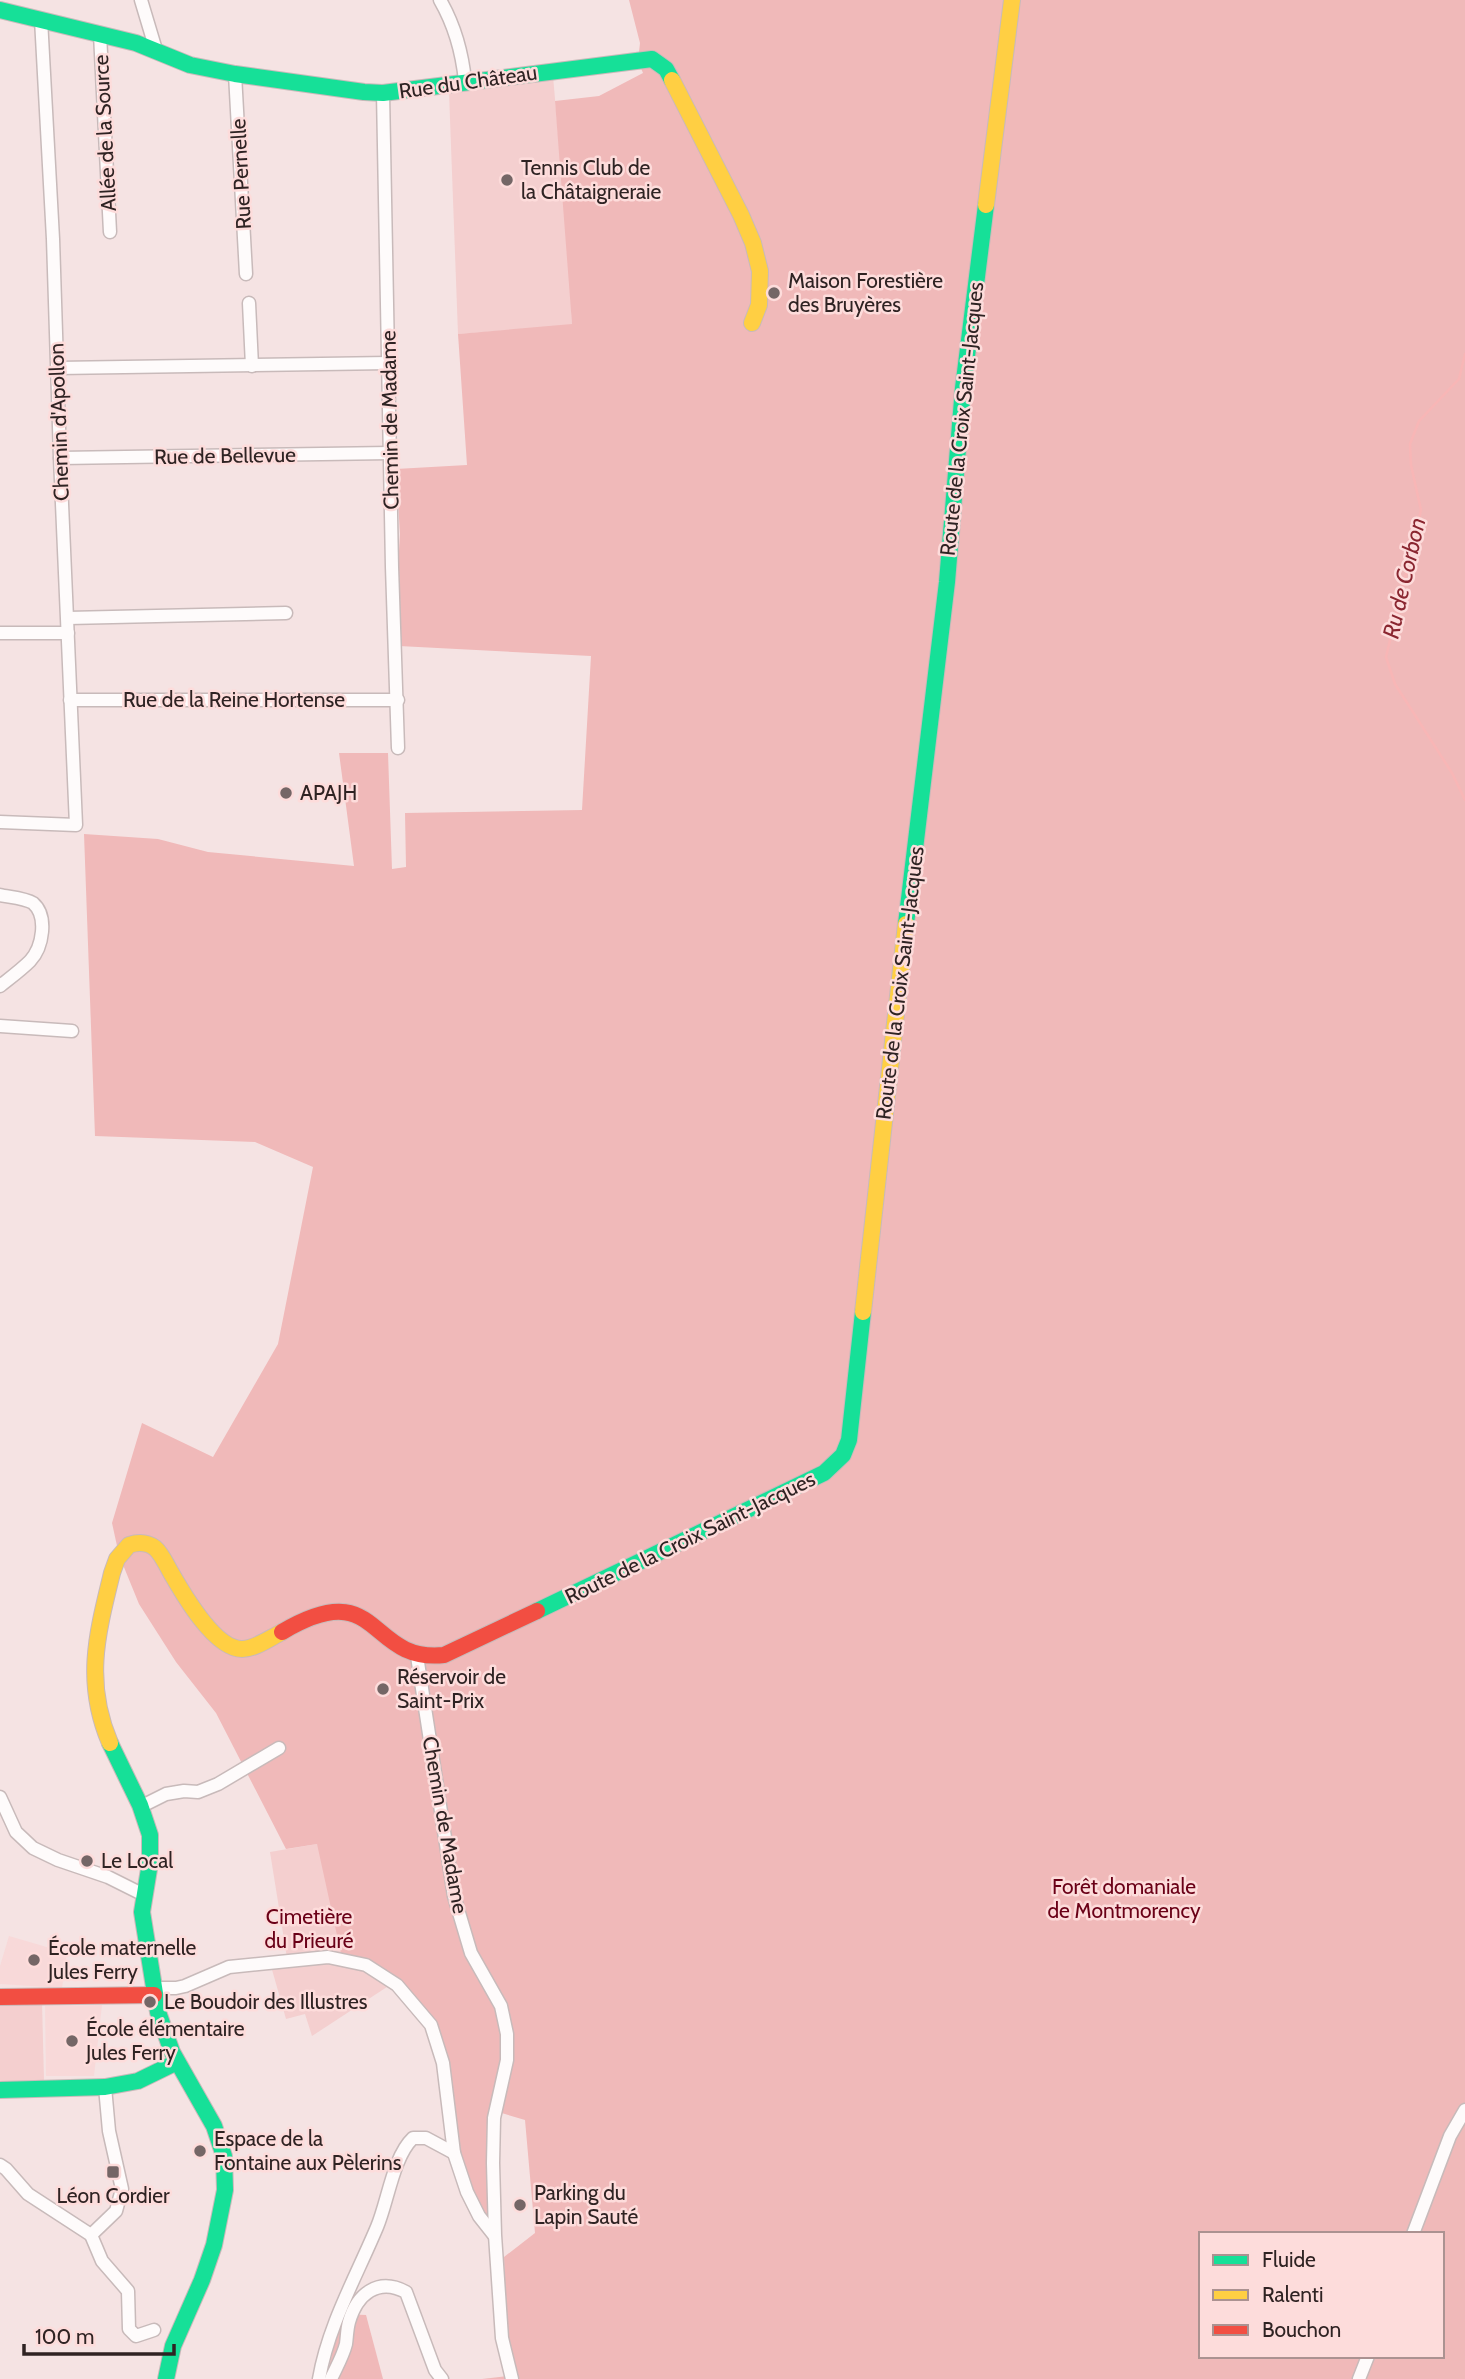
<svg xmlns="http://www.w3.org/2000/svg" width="1465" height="2379" viewBox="0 0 1465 2379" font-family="Cabin,sans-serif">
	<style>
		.built { fill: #f8d9d9 }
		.green { fill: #f4cfcf }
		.forest { fill: #f0b9b9; fill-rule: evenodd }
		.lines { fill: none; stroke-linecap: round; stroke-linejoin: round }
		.stream { stroke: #f8b6b6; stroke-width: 2.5 }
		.street-casing { stroke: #c8baba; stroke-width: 15 }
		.fast-casing { stroke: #c8baba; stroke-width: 18 }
		.slow-casing { stroke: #c8baba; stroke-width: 18 }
		.jam-casing { stroke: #c8baba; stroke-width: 18 }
		.street { stroke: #fefbfb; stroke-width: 12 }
		.fast { stroke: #16e098; stroke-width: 16 }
		.slow { stroke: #ffcf43; stroke-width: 16 }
		.jam { stroke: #f24e42; stroke-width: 16 }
		.poi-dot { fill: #746666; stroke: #fddcdb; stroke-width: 2.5 }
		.labels { text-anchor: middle; stroke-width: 5; stroke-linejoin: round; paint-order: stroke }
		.street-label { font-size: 21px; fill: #2f2323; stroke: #fddcdb }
		.poi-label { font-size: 21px; fill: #2f2323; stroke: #fddcdb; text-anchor: start }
		.park-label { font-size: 21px; fill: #6a0017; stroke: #fddcdb }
		.water-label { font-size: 23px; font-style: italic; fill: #8a2630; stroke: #fddcdb }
	</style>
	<rect width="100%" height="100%" fill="#f5e3e3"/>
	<g class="built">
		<polygon points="9,1936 67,1953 62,1988 0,1984 0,1966"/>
		<polygon points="102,2005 94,2076 46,2076 45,2006"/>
	</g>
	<g class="green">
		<polygon points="553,76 569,260 572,325 458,334 449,92"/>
		<polygon points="317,1844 431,2025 372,1965 287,1958 270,1852"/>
		<polygon points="323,1960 350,1962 390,1985 312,2036 305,2014 286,2019 271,1966"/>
		<polygon points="42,2002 44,2080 0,2082 0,2004"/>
	</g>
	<g class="forest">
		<path d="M629,0H1465V2379H482L508,2376L504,2257L535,2233L525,2120L495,2111V2235L467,2192L431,2025L405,1992L342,1958L317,1844L286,1849L216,1713L176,1662L139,1604L119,1555L112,1523L142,1423L213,1457L278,1344L313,1167L255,1142L95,1136L84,834L158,839L208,852L354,866L339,753H388L392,869L406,867L405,813L582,810L591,656L399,646L398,568L400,534L396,469L467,465L458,334L572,324L555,101L599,96L643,73L638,61L640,43ZM1201,2234H1442V2356H1201Z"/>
		<polygon points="342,2314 366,2315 383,2379 326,2379"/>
	</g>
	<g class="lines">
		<polyline class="stream" points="1465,354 1459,379 1419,421 1410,444 1411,465 1421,510 1386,657 1395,684 1452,773 1465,800"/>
		<defs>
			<g id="street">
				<polyline points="141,0 156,50"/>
				<path d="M440,0C455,26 462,51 465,81"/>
				<polyline points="100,34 110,232"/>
				<polyline points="235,74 246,274"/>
				<polyline points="383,93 392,567 398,748"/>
				<polyline points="249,303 252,366"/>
				<polyline points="58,368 389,363"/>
				<polyline points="60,458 390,453"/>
				<polyline points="68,618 286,613"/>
				<polyline points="0,633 68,633"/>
				<polyline points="70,700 398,700"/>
				<polyline points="0,822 76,825 60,458 53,239 41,19"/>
				<path d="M0,895C9,897 25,898 33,903C48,916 43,947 30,961C21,970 10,978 0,986"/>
				<polyline points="0,1026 72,1031"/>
				<polyline points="417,1656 454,1896 471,1953 501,2006 507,2034 507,2060 494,2118 493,2163 495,2235 502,2338 512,2379"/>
				<polyline points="0,1797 16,1832 33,1848 58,1860 108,1877 144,1895"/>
				<polyline points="140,1807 166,1794 184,1791 198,1792 218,1784 279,1748"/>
				<polyline points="152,1988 176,1988 185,1986 229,1967 328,1957 366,1965 397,1985 431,2025 443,2063 454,2153 467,2192 479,2216 494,2235"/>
				<polyline points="0,2165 6,2169 28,2194 91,2235 102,2261 128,2291 129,2329 136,2336 154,2330"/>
				<polyline points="1413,2234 1450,2136 1465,2110"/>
				<polyline points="91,2235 116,2211 122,2189 109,2131 105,2087"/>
				<path d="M319,2379C328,2326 356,2277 377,2227C388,2201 393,2157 413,2138H426L454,2153"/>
				<path d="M331,2379C336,2368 343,2356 346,2344C347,2337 347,2329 349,2322C357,2294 378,2277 406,2292L435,2370L442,2379"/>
				<polyline points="1359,2379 1368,2356"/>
			</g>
			<g id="fast">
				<polyline points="0,10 136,43 190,65 235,74 364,92 383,93 652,59 666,69 672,80"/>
				<polyline points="906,924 947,582 963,388 986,205"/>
				<polyline points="537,1611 824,1473 843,1455 849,1440 863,1312"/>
				<polyline points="110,1743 140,1805 150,1835 150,1863 142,1912 158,2012 172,2052 214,2126 224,2156 225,2190 214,2245 202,2280 173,2346 166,2379"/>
				<polyline points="0,2090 105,2087 138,2081 177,2062"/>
			</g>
			<g id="slow">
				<polyline points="672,80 741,215 753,243 760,271 759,305 752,323"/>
				<polyline points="986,205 1012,0"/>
				<polyline points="863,1312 906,924"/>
				<path d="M110,1743C84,1682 97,1634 112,1573L117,1559L129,1545C138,1542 147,1542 155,1548C161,1553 166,1564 170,1571C182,1592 214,1649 242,1649C255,1649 270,1638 282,1632"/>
			</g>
			<g id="jam">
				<path d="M282,1632C382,1573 366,1663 444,1655L537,1611"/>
				<polyline points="0,1997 154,1995"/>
			</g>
		</defs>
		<use href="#street" class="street-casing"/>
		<use href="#fast" class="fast-casing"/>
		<use href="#slow" class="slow-casing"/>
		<use href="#jam" class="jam-casing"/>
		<use href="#street" class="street"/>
		<use href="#fast" class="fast"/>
		<use href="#slow" class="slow"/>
		<use href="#jam" class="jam"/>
	</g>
	<g class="poi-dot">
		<circle cx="507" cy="180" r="7"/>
		<circle cx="774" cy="293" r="7"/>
		<circle cx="286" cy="793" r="7"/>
		<circle cx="383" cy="1689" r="7"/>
		<circle cx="87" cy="1861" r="7"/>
		<circle cx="34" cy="1960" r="7"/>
		<circle cx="150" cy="2002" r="7"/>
		<circle cx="72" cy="2041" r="7"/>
		<circle cx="200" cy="2151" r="7"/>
		<rect x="106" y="2165" width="14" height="14" rx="3.5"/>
		<circle cx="520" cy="2205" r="7"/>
	</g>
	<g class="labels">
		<g class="street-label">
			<text transform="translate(468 82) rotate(-8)" y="7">Rue du Château</text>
			<text transform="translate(105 133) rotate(-93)" y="7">Allée de la Source</text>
			<text transform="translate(241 174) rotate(-93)" y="7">Rue Pernelle</text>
			<text transform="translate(962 419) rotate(-84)" y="7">Route de la Croix Saint-Jacques</text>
			<text transform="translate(390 420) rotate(-91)" y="7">Chemin de Madame</text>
			<text transform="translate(59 422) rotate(-92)" y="7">Chemin d'Apollon</text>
			<text transform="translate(225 456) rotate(-1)" y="7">Rue de Bellevue</text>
			<text x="234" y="707">Rue de la Reine Hortense</text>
			<text transform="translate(900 983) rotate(-83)" y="7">Route de la Croix Saint-Jacques</text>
			<text transform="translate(690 1538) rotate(-26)" y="7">Route de la Croix Saint-Jacques</text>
			<text transform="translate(445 1825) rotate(80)" y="7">Chemin de Madame</text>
		</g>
		<g class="poi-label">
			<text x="521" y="175">Tennis Club de<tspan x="521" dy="24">la Châtaigneraie</tspan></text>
			<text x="788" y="288">Maison Forestière<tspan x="788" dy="24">des Bruyères</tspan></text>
			<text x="300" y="800">APAJH</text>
			<text x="397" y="1684">Réservoir de<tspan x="397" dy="24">Saint-Prix</tspan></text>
			<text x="101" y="1868">Le Local</text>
			<text x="48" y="1955">École maternelle<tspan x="48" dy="24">Jules Ferry</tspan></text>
			<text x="164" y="2009">Le Boudoir des Illustres</text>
			<text x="86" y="2036">École élémentaire<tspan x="86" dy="24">Jules Ferry</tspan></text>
			<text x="214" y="2146">Espace de la<tspan x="214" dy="24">Fontaine aux Pèlerins</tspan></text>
			<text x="534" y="2200">Parking du<tspan x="534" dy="24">Lapin Sauté</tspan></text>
			<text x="113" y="2203" text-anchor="middle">Léon Cordier</text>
		</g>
		<g class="park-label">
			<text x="1124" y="1894">Forêt domaniale<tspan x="1124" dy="24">de Montmorency</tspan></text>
			<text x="309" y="1924">Cimetière<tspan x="309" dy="24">du Prieuré</tspan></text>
		</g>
		<g class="water-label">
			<text transform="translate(1404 578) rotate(-77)" y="8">Ru de Corbon</text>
		</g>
	</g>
	<rect x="1199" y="2232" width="245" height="126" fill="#fddcdb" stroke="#ab9291" stroke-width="2"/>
	<rect x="1213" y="2255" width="35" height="10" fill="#16e098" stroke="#ab9291" stroke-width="2"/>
	<text x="1262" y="2267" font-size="21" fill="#2f2323">Fluide</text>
	<rect x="1213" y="2290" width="35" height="10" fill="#ffcf43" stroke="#ab9291" stroke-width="2"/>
	<text x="1262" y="2302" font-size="21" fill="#2f2323">Ralenti</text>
	<rect x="1213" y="2325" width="35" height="10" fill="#f24e42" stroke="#ab9291" stroke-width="2"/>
	<text x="1262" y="2337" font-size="21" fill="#2f2323">Bouchon</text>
	<path d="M24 2344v10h150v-10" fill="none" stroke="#2f2323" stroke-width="3.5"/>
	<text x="35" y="2344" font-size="21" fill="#2f2323" stroke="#fddcdb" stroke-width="5" paint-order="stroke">100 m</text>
</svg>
